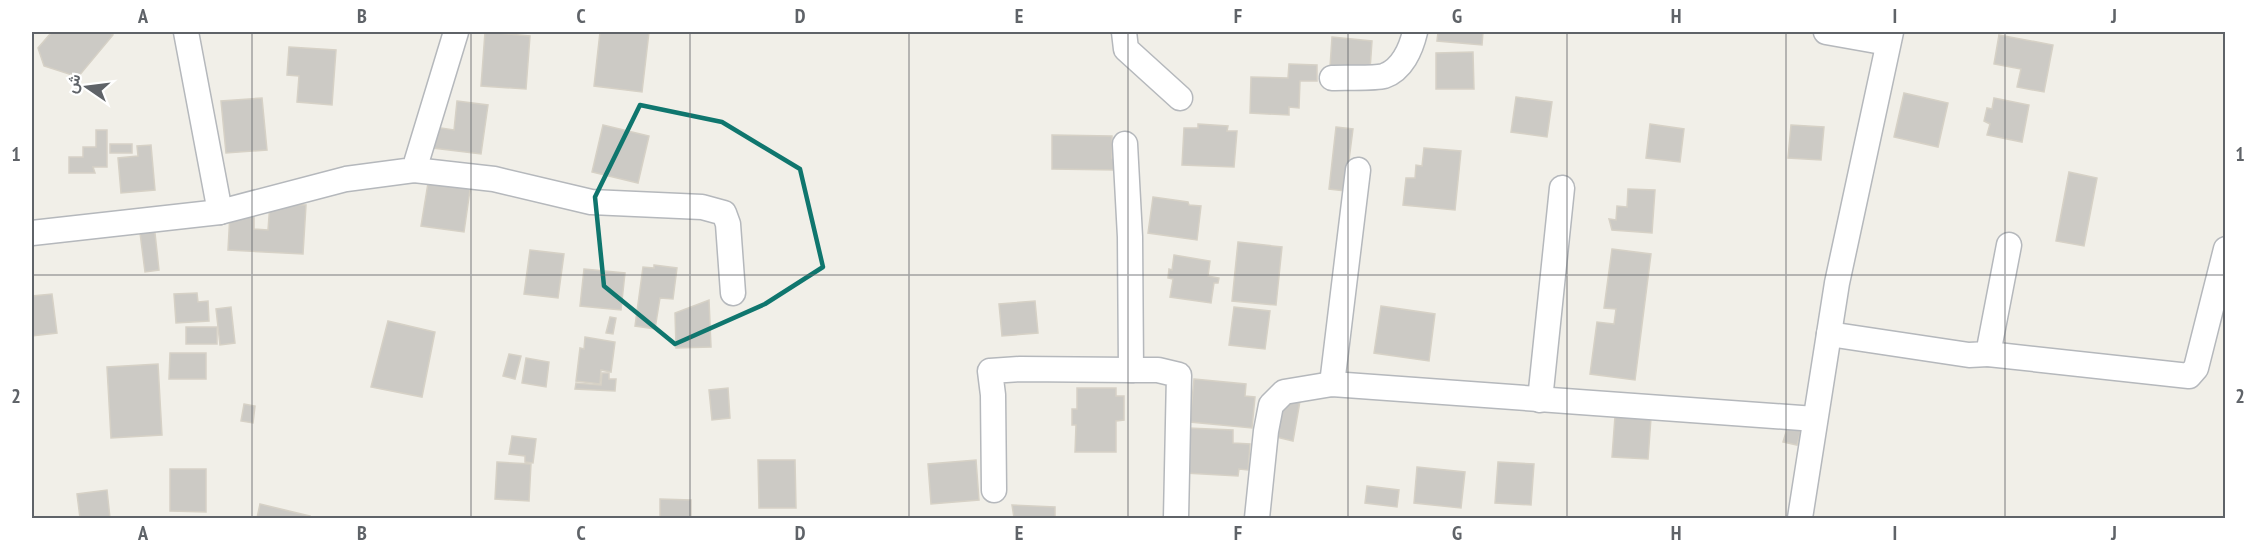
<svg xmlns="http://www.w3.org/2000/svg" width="2257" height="550" viewBox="0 0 2257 550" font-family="'PT Sans Narrow',Vazirmatn,sans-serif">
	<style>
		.building { fill: #cccac5; stroke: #d6d1c6; stroke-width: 1.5 }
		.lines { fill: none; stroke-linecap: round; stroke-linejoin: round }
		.minor-casing { stroke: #b5b8bc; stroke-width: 27 }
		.minor { stroke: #fff; stroke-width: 24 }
		.marked { fill: none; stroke: #0f766e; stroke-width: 4.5; stroke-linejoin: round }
		.grid { fill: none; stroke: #5f6368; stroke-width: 1.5; stroke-opacity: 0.55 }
		.neatline { fill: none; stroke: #5f6368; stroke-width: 2 }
		.grid-label { font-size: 20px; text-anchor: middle; font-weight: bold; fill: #5f6368 }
	</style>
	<rect width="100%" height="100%" fill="#f1efe8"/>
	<g class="building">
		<polygon points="56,32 109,32 113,35 78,77 44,66 38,48 51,33"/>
		<polygon points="485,32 530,36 526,89 481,86"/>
		<polygon points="600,32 649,32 642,92 594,86"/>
		<polygon points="1438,32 1483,32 1482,45 1437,41"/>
		<polygon points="1999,35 2053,45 2044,92 2017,87 2021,69 1994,64"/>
		<polygon points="1332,37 1372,41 1370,70 1330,67"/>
		<polygon points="289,47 336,50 332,105 297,102 299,76 287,75"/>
		<polygon points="1473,52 1474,89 1436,89 1436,53"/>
		<polygon points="1289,64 1317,65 1317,81 1300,81 1299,108 1289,107 1289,115 1250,113 1251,77 1288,78"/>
		<polygon points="1904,93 1948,103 1938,147 1894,137"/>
		<polygon points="1516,97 1552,102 1547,137 1511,132"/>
		<polygon points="262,98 267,150 226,153 221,101"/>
		<polygon points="1994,98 2029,105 2022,142 1987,135 1990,124 1984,121 1987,108 1992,109"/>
		<polygon points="457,101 488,105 481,154 433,148 435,127 454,130"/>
		<polygon points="1198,124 1228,126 1227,131 1237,131 1234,167 1182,165 1184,128 1198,128"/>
		<polygon points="1650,124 1684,129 1680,162 1646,158"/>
		<polygon points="603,125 649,136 638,183 592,172"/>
		<polygon points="1791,125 1824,127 1821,160 1788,158"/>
		<polygon points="1336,127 1353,129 1345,191 1329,189"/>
		<polygon points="96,130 107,130 107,167 93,167 95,173 69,173 69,157 83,157 83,147 96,147"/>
		<polygon points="1052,135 1112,136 1112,158 1116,158 1116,170 1052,169"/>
		<rect x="110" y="144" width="22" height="9"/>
		<polygon points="151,145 155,190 121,193 118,158 138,156 137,146"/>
		<polygon points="1424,148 1461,151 1455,210 1403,205 1406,178 1415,178 1416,165 1422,166"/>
		<polygon points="2069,172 2097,178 2084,246 2056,241"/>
		<polygon points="429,177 471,183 464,232 421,226"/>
		<polygon points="1628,189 1655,190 1652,233 1612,230 1609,219 1616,220 1617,206 1627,207"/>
		<polygon points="1153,197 1188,202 1189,205 1201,206 1197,240 1148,233"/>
		<polygon points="270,203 306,205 303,254 228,250 230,213 254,214 254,229 268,230"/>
		<polygon points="154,224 159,270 145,272 139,225"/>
		<polygon points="1238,242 1282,247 1276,305 1232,301"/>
		<polygon points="1612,249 1651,254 1635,380 1590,374 1597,322 1614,324 1616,309 1604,308"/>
		<polygon points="530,250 564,254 558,298 524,294"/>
		<polygon points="1174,255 1210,261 1208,276 1219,278 1218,283 1214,283 1211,303 1170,297 1173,279 1168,278 1169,269 1172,270"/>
		<polygon points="654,265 677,268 673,299 660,298 655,329 635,326 643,267 654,268"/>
		<polygon points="584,269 625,273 621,310 580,306"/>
		<polygon points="197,293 198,302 208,301 209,321 176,323 174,294"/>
		<polygon points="52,294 57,333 32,336 32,296"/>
		<polygon points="709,300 711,347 676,348 675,313"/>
		<polygon points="1035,301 1038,333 1002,336 999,304"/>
		<polygon points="1381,306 1435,314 1429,361 1374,353"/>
		<polygon points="231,307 235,343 220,345 216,309"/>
		<polygon points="1234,307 1270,311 1265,349 1229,345"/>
		<polygon points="610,317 616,318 613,334 606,333"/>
		<polygon points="388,321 435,332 422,397 371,387"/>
		<rect x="186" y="327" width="31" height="17"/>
		<polygon points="585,337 615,342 611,372 601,370 600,384 576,381 580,348 584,349"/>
		<polygon points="170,353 206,353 206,379 169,379"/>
		<polygon points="509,354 521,356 515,379 503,376"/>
		<polygon points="526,358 549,362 546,387 522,383"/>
		<polygon points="158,364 162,435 111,438 107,367"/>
		<polygon points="602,373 609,373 609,379 616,379 615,391 575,389 576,383 601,385"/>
		<polygon points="1194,379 1246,384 1245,396 1255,397 1252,428 1190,422"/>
		<polygon points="728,388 730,418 712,420 709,390"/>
		<polygon points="1077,388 1116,388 1116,396 1124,396 1124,420 1116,421 1116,452 1075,452 1076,425 1072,425 1072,409 1077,409"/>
		<polygon points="1283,398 1300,401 1293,441 1276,437"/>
		<polygon points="244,404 255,406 253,423 241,421"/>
		<polygon points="1615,416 1651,418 1648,459 1612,457"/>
		<polygon points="1788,426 1801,430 1797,445 1783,442"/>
		<polygon points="1188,428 1233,430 1233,443 1250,444 1248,470 1239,469 1238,476 1185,473"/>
		<polygon points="512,436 536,439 533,463 525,462 525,456 509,454"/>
		<polygon points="758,460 795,460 796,508 759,508"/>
		<polygon points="976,460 979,500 931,504 928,464"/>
		<polygon points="497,462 531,464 529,501 495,499"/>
		<polygon points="1498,462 1534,464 1531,505 1495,503"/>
		<polygon points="1417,467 1465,472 1461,508 1414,503"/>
		<polygon points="170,469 206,469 206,512 170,511"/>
		<polygon points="1367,486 1399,490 1397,507 1365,503"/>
		<polygon points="107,490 110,518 80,518 77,494"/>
		<polygon points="660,499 691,500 691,518 660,518"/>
		<polygon points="260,504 310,516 309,518 257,518"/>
		<polygon points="1012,505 1055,507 1055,518 1014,518"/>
	</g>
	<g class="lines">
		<defs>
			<g id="minor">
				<polyline points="186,32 220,212"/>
				<polyline points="1124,32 1126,49 1180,98"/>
				<polyline points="1826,32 1888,43"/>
				<path d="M1332,78C1344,77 1373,79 1384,76C1402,70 1411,49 1415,32"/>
				<polyline points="1125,144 1130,237 1131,370 1158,370 1179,375 1176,518"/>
				<polyline points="414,170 494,179 591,202 702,207 724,213 728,224 733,293"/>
				<polyline points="32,233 220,212 346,179 414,170 456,32"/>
				<polyline points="1829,334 1969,355 1988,354 2009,245"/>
				<polyline points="1988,354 2189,376 2196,368 2226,249"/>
				<polyline points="1332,384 1358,170"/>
				<polyline points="1540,400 1562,188"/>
				<polyline points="994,490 993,395 990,371 1020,369 1131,370"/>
				<polyline points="1257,518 1266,431 1271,405 1284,392 1332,384 1815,419"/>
				<polyline points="1800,518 1837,283 1891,32"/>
			</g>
		</defs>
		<use href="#minor" class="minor-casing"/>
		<use href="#minor" class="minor"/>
	</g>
	<path class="marked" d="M640,105L722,122L800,169L823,267L765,304L675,344L604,286L595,197Z"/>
	<path class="grid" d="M252,32V518M471,32V518M690,32V518M909,32V518M1128,32V518M1348,32V518M1567,32V518M1786,32V518M2005,32V518M32,275H2226"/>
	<rect width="2257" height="550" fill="none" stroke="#ffffff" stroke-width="66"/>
	<g transform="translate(87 87) rotate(284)" stroke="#ffffff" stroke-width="4.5" paint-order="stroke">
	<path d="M0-4.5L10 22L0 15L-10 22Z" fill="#5f6368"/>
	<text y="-9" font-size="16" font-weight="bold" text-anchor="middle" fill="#5f6368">ش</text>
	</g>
	<rect x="33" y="33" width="2191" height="484" class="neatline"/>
	<g class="grid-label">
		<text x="143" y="23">A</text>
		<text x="362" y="23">B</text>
		<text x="581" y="23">C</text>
		<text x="800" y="23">D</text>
		<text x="1019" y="23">E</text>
		<text x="1238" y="23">F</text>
		<text x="1457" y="23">G</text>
		<text x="1676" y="23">H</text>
		<text x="1895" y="23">I</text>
		<text x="2114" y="23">J</text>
		<text x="16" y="161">1</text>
		<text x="2240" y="161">1</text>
		<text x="16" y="403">2</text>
		<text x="2240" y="403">2</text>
		<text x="143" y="540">A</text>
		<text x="362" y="540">B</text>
		<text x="581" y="540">C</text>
		<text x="800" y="540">D</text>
		<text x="1019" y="540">E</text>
		<text x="1238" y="540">F</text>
		<text x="1457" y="540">G</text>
		<text x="1676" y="540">H</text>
		<text x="1895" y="540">I</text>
		<text x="2114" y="540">J</text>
	</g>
</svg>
